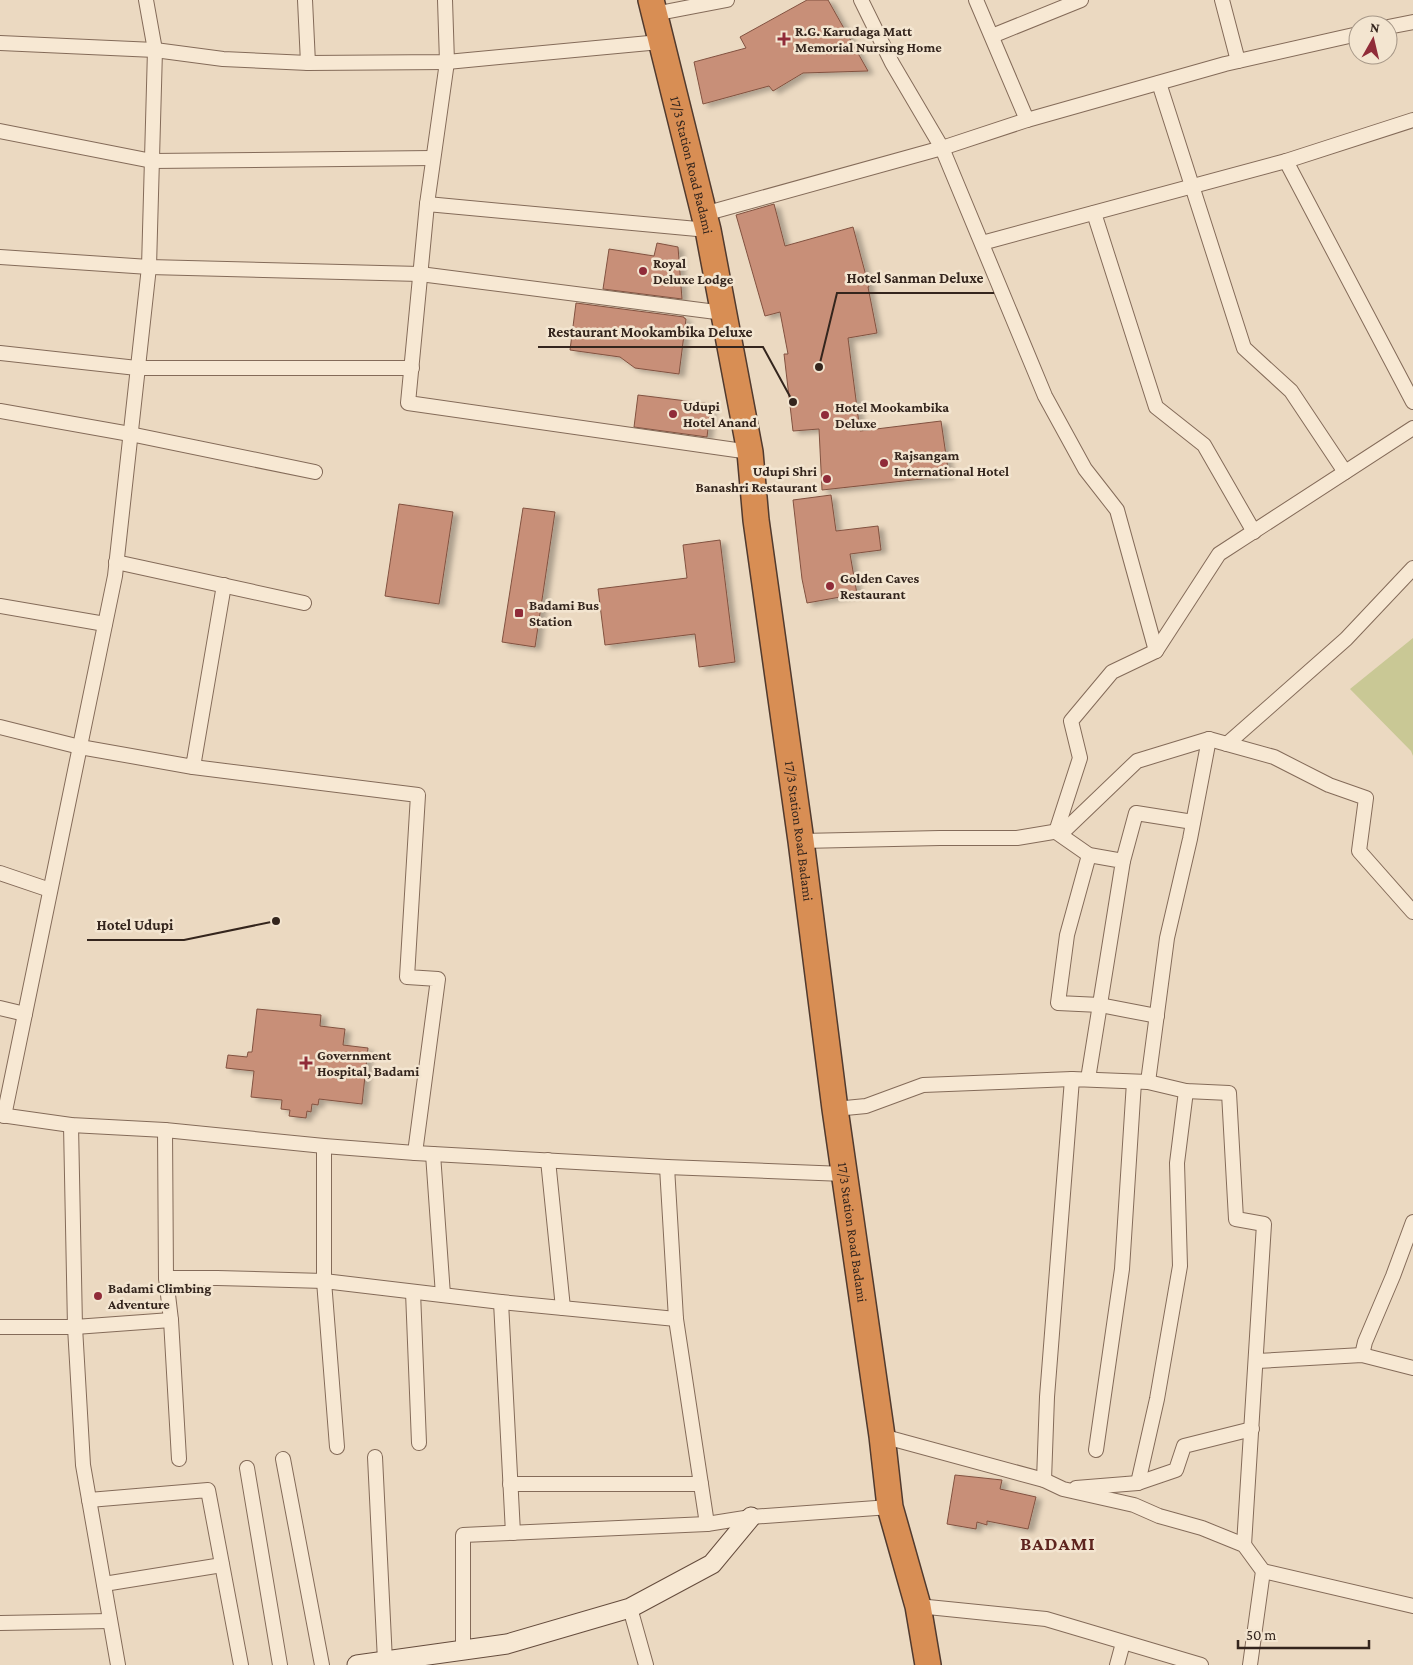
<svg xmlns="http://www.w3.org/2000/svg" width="1413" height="1665" viewBox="0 0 1413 1665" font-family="'Crimson Pro',serif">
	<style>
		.green { fill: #c9c895 }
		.building { fill: #c88f78; stroke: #825240; filter: url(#shadow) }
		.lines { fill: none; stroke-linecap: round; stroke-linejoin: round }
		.street-casing { stroke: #846b59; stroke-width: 16 }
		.secondary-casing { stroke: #654c3d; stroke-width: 21 }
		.highway-casing { stroke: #513a2e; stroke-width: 28 }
		.street { stroke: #f7e8d3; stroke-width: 14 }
		.secondary { stroke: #f7e8d3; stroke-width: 19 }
		.highway { stroke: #d88e54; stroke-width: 25 }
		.poi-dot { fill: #902c39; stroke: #f3e5d0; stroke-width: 2 }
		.labels { text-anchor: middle; stroke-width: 5; stroke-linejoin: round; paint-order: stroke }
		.poi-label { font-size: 14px; font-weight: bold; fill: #34251d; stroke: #f3e5d0; text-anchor: start }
		.street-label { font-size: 14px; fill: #34251d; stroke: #f3e5d0 }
		.district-label { font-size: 19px; font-weight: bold; letter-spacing: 1px; fill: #5e241e; stroke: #f3e5d0 }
		.leader { fill: none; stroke: #34251d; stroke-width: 2 }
		.callout-dot { fill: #34251d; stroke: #f3e5d0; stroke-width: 2 }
		.callout-label { font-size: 15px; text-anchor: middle; font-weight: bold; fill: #34251d; stroke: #f3e5d0; stroke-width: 5; stroke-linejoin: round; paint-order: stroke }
	</style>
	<defs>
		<filter id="shadow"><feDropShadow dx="5.5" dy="3" stdDeviation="2.5" flood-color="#0004"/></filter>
	</defs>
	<rect width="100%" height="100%" fill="#ebd9c1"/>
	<polygon class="green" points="1413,638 1413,756 1411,751 1350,689"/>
	<g class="building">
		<polygon points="807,0 828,0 868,71 803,73 773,91 769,86 703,104 694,62 746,48 740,37"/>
		<polygon points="774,204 785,246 853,227 869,287 868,287 877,333 848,338 860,431 941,421 949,476 822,490 819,429 793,431 784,354 788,354 780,312 765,316 736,215"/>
		<polygon points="657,243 678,247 682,299 603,289 609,249 654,256"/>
		<polygon points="576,303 684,317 684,318 686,319 679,374 635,368 620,357 570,350"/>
		<polygon points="638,395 711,404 707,437 634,427"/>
		<polygon points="831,495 836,531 878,526 881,550 850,554 857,594 807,603 802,579 793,500"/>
		<polygon points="399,504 453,512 439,604 385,596"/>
		<polygon points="523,508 555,512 535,647 502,642"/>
		<polygon points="720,540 735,662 699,667 695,634 605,645 598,589 687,578 683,545"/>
		<polygon points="257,1009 321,1015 320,1026 345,1029 343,1045 368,1048 362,1104 319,1099 318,1105 312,1104 311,1112 307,1111 306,1118 289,1116 290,1110 281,1109 282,1100 251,1097 254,1071 226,1068 228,1055 247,1057 248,1052 252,1052"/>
		<polygon points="955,1475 1002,1480 1000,1489 1036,1497 1028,1529 987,1521 987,1525 977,1522 976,1529 947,1524"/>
	</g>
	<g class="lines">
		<defs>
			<g id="street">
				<polyline points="305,0 308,63"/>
				<polyline points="861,0 892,63 942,148 1045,396 1085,469 1117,510 1156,651"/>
				<polyline points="976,0 1027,120"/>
				<polyline points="1222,0 1238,61"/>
				<polyline points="654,14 727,0"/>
				<polyline points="1388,27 1413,22"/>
				<polyline points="992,36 1081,0"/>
				<polyline points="0,43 155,50 223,59 308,63 447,62 660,42"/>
				<polyline points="1159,83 1244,348 1291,391 1345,472"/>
				<polyline points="0,131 152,161 432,158"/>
				<polyline points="1286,161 1413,120"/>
				<polyline points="427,204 447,62 445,0"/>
				<polyline points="1094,213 1156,407 1204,445 1254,532"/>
				<polyline points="704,214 942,148 1027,120 1225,64 1358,34"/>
				<polyline points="708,230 427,204 408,403 750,452"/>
				<polyline points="982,243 1286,161 1413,402"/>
				<polyline points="0,257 149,267 420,274 724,313"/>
				<polyline points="0,353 137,368 412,368"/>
				<polyline points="0,411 130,434 315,472"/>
				<polyline points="116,562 304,603"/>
				<polyline points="0,606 105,624"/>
				<polyline points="0,727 80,747 193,767 224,585"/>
				<polyline points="1227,744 1346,639 1413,568"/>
				<polyline points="193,767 418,795 407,977 438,979 415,1153"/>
				<polyline points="801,841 940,838 1017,838 1065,830 1137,761 1209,739 1274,757 1329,785 1366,798 1359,851 1413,912"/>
				<polyline points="1089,855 1067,935 1058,1003 1100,1005 1157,1016"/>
				<polyline points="1123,861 1136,813 1193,822"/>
				<polyline points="0,873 50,890"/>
				<polyline points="0,1008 25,1014"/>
				<polyline points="1088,1079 1123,861 1089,855 1056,832 1080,758 1071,721 1112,672 1156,651 1219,554 1413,428"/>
				<polyline points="1148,1082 1167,938 1190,839 1209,739"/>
				<polyline points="835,1109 866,1106 923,1085 1072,1079"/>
				<polyline points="0,1115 71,1125 165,1130 324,1146 415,1153 667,1167 844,1174"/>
				<polyline points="4,1116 115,576 149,267 155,50 146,0"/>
				<polyline points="71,1125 75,1327 83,1465 118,1665"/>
				<polyline points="165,1130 166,1278 171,1320 179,1459"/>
				<polyline points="324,1146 324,1281 337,1447"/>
				<polyline points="433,1154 443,1295"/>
				<polyline points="548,1160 563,1308"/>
				<polyline points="667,1167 676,1319 707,1524 751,1517 890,1507"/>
				<polyline points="166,1278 217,1278 324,1281 501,1302 676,1319"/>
				<polyline points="413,1292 419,1443"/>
				<polyline points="501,1302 513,1533"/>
				<polyline points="0,1327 75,1327 171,1320"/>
				<polyline points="1362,1355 1365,1342 1393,1276 1413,1222"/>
				<polyline points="1257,1361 1362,1355 1413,1368"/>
				<polyline points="882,1436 1044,1480 1063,1489 1134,1505 1159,1516 1202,1528 1244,1545 1263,1571 1250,1665"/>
				<polyline points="1096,1450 1122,1269 1134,1082"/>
				<polyline points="375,1457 385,1661"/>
				<polyline points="283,1459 322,1665"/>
				<polyline points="247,1468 280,1665"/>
				<polyline points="1044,1480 1047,1397 1072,1079 1148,1082 1186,1091 1229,1093 1236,1219 1264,1224 1244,1545"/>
				<polyline points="1138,1483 1157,1399 1180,1266 1177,1163 1186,1091"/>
				<polyline points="510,1484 701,1484"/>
				<polyline points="1076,1488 1138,1483 1176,1470 1184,1446 1252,1429"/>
				<polyline points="89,1500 208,1490 241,1665"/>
				<polyline points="1263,1571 1413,1606"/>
				<polyline points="104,1584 222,1565"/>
				<polyline points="918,1606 1046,1619 1201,1665"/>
				<polyline points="630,1608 646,1665"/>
				<polyline points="0,1623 110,1621"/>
				<polyline points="463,1650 463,1535 707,1524"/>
				<polyline points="1117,1665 1123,1643"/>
			</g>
			<polyline id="secondary" points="357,1665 507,1644 630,1608 712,1564 751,1517"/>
			<g id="highway">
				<path id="s1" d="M651,0L708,230L750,452L756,520L801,841L835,1109L882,1436L890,1507L918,1606L928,1665"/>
			</g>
		</defs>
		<use href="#street" class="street-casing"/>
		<use href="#secondary" class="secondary-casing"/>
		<use href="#highway" class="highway-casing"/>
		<use href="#street" class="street"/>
		<use href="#secondary" class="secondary"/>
		<use href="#highway" class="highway"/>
	</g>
	<g class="poi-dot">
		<path d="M781.5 31.5h5v5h5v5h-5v5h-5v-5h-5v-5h5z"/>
		<circle cx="643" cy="271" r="5"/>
		<circle cx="673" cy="414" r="5"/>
		<circle cx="825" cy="415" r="5"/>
		<circle cx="884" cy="463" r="5"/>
		<circle cx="827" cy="479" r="5"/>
		<circle cx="830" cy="586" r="5"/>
		<rect x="514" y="608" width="10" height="10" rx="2.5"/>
		<path d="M303.5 1055.5h5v5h5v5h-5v5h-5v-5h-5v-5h5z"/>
		<circle cx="98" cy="1296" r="5"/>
	</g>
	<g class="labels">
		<g class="poi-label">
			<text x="795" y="36">R.G. Karudaga Matt<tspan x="795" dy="16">Memorial Nursing Home</tspan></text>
			<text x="653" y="268">Royal<tspan x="653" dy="16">Deluxe Lodge</tspan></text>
			<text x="683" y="411">Udupi<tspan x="683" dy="16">Hotel Anand</tspan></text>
			<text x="835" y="412">Hotel Mookambika<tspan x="835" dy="16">Deluxe</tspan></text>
			<text x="894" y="460">Rajsangam<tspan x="894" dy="16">International Hotel</tspan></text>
			<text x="817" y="476" text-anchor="end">Udupi Shri<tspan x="817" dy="16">Banashri Restaurant</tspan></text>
			<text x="840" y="583">Golden Caves<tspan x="840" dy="16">Restaurant</tspan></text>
			<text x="529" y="610">Badami Bus<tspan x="529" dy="16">Station</tspan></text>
			<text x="317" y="1060">Government<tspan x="317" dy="16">Hospital, Badami</tspan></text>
			<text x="108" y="1293">Badami Climbing<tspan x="108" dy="16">Adventure</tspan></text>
		</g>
		<g class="street-label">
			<text dy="5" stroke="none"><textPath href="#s1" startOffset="170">17/3 Station Road Badami</textPath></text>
			<text dy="5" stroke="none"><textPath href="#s1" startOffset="845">17/3 Station Road Badami</textPath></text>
			<text dy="5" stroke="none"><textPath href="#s1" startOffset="1250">17/3 Station Road Badami</textPath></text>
		</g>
		<g class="district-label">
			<text x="1058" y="1550">BADAMI</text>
		</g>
	</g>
	<path class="leader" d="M819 367L837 293H994M793 402L763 347H538M276 921L184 940H87"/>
	<g class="callout-dot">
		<circle cx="819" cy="367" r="5"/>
		<circle cx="793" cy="402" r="5"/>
		<circle cx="276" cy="921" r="5"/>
	</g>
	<g class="callout-label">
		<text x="915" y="283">Hotel Sanman Deluxe</text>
		<text x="650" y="337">Restaurant Mookambika Deluxe</text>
		<text x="135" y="930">Hotel Udupi</text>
	</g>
	<g transform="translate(1373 40) rotate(8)"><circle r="24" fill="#f3e5d0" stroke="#a79888"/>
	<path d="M0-4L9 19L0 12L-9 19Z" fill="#902c39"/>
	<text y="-8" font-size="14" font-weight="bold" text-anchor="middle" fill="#34251d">N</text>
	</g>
	<path d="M1238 1640v8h131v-8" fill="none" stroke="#34251d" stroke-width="2.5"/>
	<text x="1246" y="1640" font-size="15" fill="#34251d" stroke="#f3e5d0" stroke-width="4" paint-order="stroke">50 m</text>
</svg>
